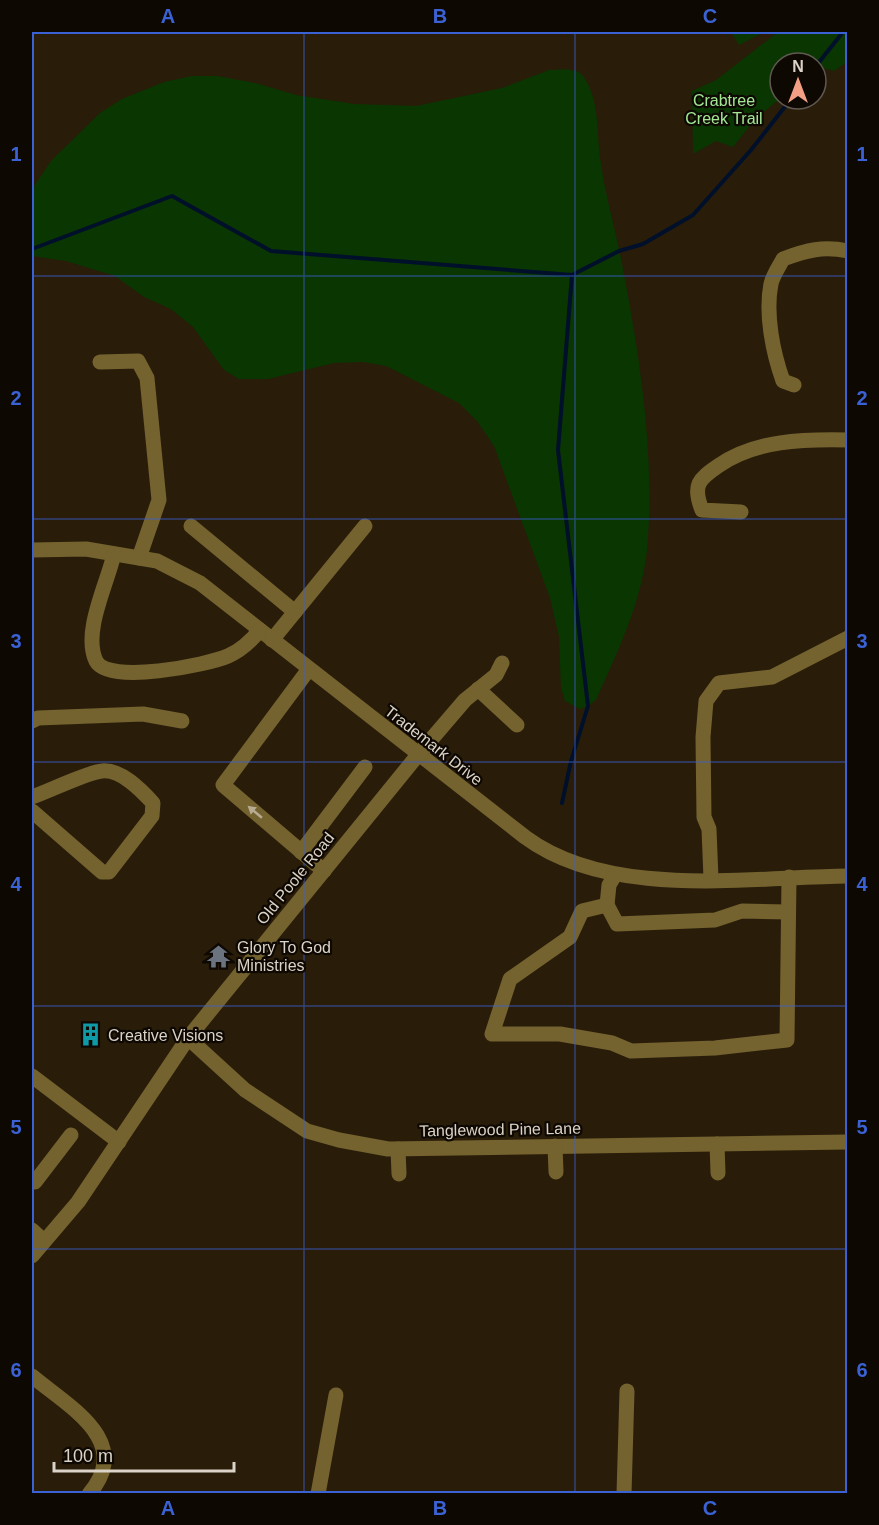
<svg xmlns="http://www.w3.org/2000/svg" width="879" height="1525" viewBox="0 0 879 1525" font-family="Arial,sans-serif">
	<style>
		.green { fill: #093601 }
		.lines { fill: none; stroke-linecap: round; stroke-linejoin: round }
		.stream { stroke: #00102a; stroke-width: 4 }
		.minor { stroke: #74622f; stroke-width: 15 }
		.oneway { fill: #b7ab92 }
		.grid { fill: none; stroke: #3a62d5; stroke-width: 1.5; stroke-opacity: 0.55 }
		.labels { text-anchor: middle; stroke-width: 4.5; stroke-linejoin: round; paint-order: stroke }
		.park-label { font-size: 16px; fill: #a2e894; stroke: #0e0803 }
		.street-label { font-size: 16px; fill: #dbd3c7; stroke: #0e0803 }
		.poi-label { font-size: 16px; fill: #dbd3c7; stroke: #0e0803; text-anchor: start }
		.neatline { fill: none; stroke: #3a62d5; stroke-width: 2 }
		.grid-label { font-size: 20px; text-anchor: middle; font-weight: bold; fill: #3a62d5 }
	</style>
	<rect width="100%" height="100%" fill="#291d0a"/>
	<g class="green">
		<polygon points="731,32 764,32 739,45"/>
		<polygon points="778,32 847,32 847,62 834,71 819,67 816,69 816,63 780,63 780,99 756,118 733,147 716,141 693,154 692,91 716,80"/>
		<path d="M549,70C559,70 577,67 583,76C601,101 596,136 601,164C605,193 613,221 619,249C638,344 656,453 647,550C641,604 618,651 596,700L588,706L580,709L565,701L561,688L559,637L550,598L494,446L477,421L459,403L386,366L363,362L334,363L268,379H239L224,370L193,327L171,309L144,297L115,276L66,261L32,256V189L51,161L100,113L122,99L164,82L192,76H217L255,83L296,95L354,104L416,106L502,88Z"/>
	</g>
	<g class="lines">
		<g class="stream">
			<polyline points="816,66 843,32"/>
			<polyline points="32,249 172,196 271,251 572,275 619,251 643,244 693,215 751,150 791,99"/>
			<polyline points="562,803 571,761 588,706 558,450 572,275"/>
		</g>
		<g class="minor">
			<polyline points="100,362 138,361 147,378 159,500 139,558"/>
			<path d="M794,385L783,381C773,353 765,314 771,284C773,275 779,267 783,259C807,250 823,246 848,251"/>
			<path d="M741,512L702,510C692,485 699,479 718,466C755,440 804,439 848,440"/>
			<polyline points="191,526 295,612"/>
			<path d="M32,550L86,549L157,561L200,583L525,837C610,900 748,877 848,876"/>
			<path d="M114,554C108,582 82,632 96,661C108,685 207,665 228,656C242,650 251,641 260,630"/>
			<polyline points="272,640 365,526"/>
			<polyline points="309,669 223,785 324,871"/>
			<polyline points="478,689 517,725"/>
			<polyline points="32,721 38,718 143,714 182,721"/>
			<path d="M32,797C47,792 88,772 102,771C121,769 141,790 153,803L152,816L109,872H102L32,811"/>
			<polyline points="301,852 365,767"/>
			<polyline points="615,875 609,885 607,905 582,911 570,937 510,979 492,1034 560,1034 612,1043 631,1051 715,1048 787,1040 789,877"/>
			<polyline points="711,879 709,829 704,817 703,737 706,701 719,683 772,677 848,638"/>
			<polyline points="607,905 617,924 715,920 742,911 788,912"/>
			<polyline points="188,1038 245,1090 307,1131 339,1140 388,1149 848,1142"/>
			<polyline points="32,1076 119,1142"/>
			<polyline points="717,1144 718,1173"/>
			<polyline points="555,1146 556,1172"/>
			<polyline points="398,1149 399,1174"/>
			<polyline points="32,1182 35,1182 71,1135"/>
			<polyline points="32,1230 44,1241"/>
			<polyline points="32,1256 78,1202 188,1038 417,756 465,700 496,675 502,663"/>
			<path d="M32,1376C69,1407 134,1441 89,1494"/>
			<polyline points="318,1494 336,1395"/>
			<polyline points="624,1494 627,1391"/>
		</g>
	</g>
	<defs><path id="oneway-solid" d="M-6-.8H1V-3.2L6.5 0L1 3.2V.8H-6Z" transform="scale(1.5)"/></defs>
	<use class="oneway" href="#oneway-solid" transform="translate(255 812) rotate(-140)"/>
	<path class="grid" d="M304,32V1494M575,32V1494M32,276H848M32,519H848M32,762H848M32,1006H848M32,1249H848"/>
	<defs>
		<symbol id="temple-bare" viewBox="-9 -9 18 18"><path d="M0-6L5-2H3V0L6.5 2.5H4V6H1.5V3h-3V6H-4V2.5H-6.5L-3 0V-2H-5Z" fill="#6b7280" stroke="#0e0803" stroke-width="2.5" paint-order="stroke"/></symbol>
		<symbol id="building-bare" viewBox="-9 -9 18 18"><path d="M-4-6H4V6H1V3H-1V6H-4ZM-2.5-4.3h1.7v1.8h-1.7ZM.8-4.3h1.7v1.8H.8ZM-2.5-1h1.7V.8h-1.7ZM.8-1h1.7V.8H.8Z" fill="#0f9aa8" stroke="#0e0803" stroke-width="2.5" paint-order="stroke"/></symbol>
	</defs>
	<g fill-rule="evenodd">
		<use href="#temple-bare" x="202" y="940" width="33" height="33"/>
		<use href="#building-bare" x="74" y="1018" width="33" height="33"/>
	</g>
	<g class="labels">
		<g class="park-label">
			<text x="724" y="106">Crabtree<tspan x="724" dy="18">Creek Trail</tspan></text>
		</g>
		<g class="street-label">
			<text transform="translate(434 745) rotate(38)" y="6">Trademark Drive</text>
			<text transform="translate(295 878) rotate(-51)" y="6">Old Poole Road</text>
			<text transform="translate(500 1129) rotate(-1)" y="6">Tanglewood Pine Lane</text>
		</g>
		<g class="poi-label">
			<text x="237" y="953">Glory To God<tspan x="237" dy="18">Ministries</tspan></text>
			<text x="108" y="1041">Creative Visions</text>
		</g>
	</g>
	<rect width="879" height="1525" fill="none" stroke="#0e0803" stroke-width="66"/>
	<g transform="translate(798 81)"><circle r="28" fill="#0e0803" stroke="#605951" stroke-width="1.5"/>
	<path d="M0-4.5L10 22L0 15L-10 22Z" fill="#f39f85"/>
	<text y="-9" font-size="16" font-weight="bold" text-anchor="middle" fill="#dbd3c7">N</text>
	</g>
	<path d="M54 1462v9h180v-9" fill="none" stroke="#dbd3c7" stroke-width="3"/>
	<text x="63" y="1462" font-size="18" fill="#dbd3c7" stroke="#0e0803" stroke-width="4.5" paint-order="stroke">100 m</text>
	<rect x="33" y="33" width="813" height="1459" class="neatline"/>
	<g class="grid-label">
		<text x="168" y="23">A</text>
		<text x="440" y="23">B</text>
		<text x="710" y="23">C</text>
		<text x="16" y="161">1</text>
		<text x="862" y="161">1</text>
		<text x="16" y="405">2</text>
		<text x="862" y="405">2</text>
		<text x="16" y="648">3</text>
		<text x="862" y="648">3</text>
		<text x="16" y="891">4</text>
		<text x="862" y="891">4</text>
		<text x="16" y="1134">5</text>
		<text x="862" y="1134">5</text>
		<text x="16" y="1377">6</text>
		<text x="862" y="1377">6</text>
		<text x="168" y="1515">A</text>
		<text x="440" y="1515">B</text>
		<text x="710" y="1515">C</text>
	</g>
</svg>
